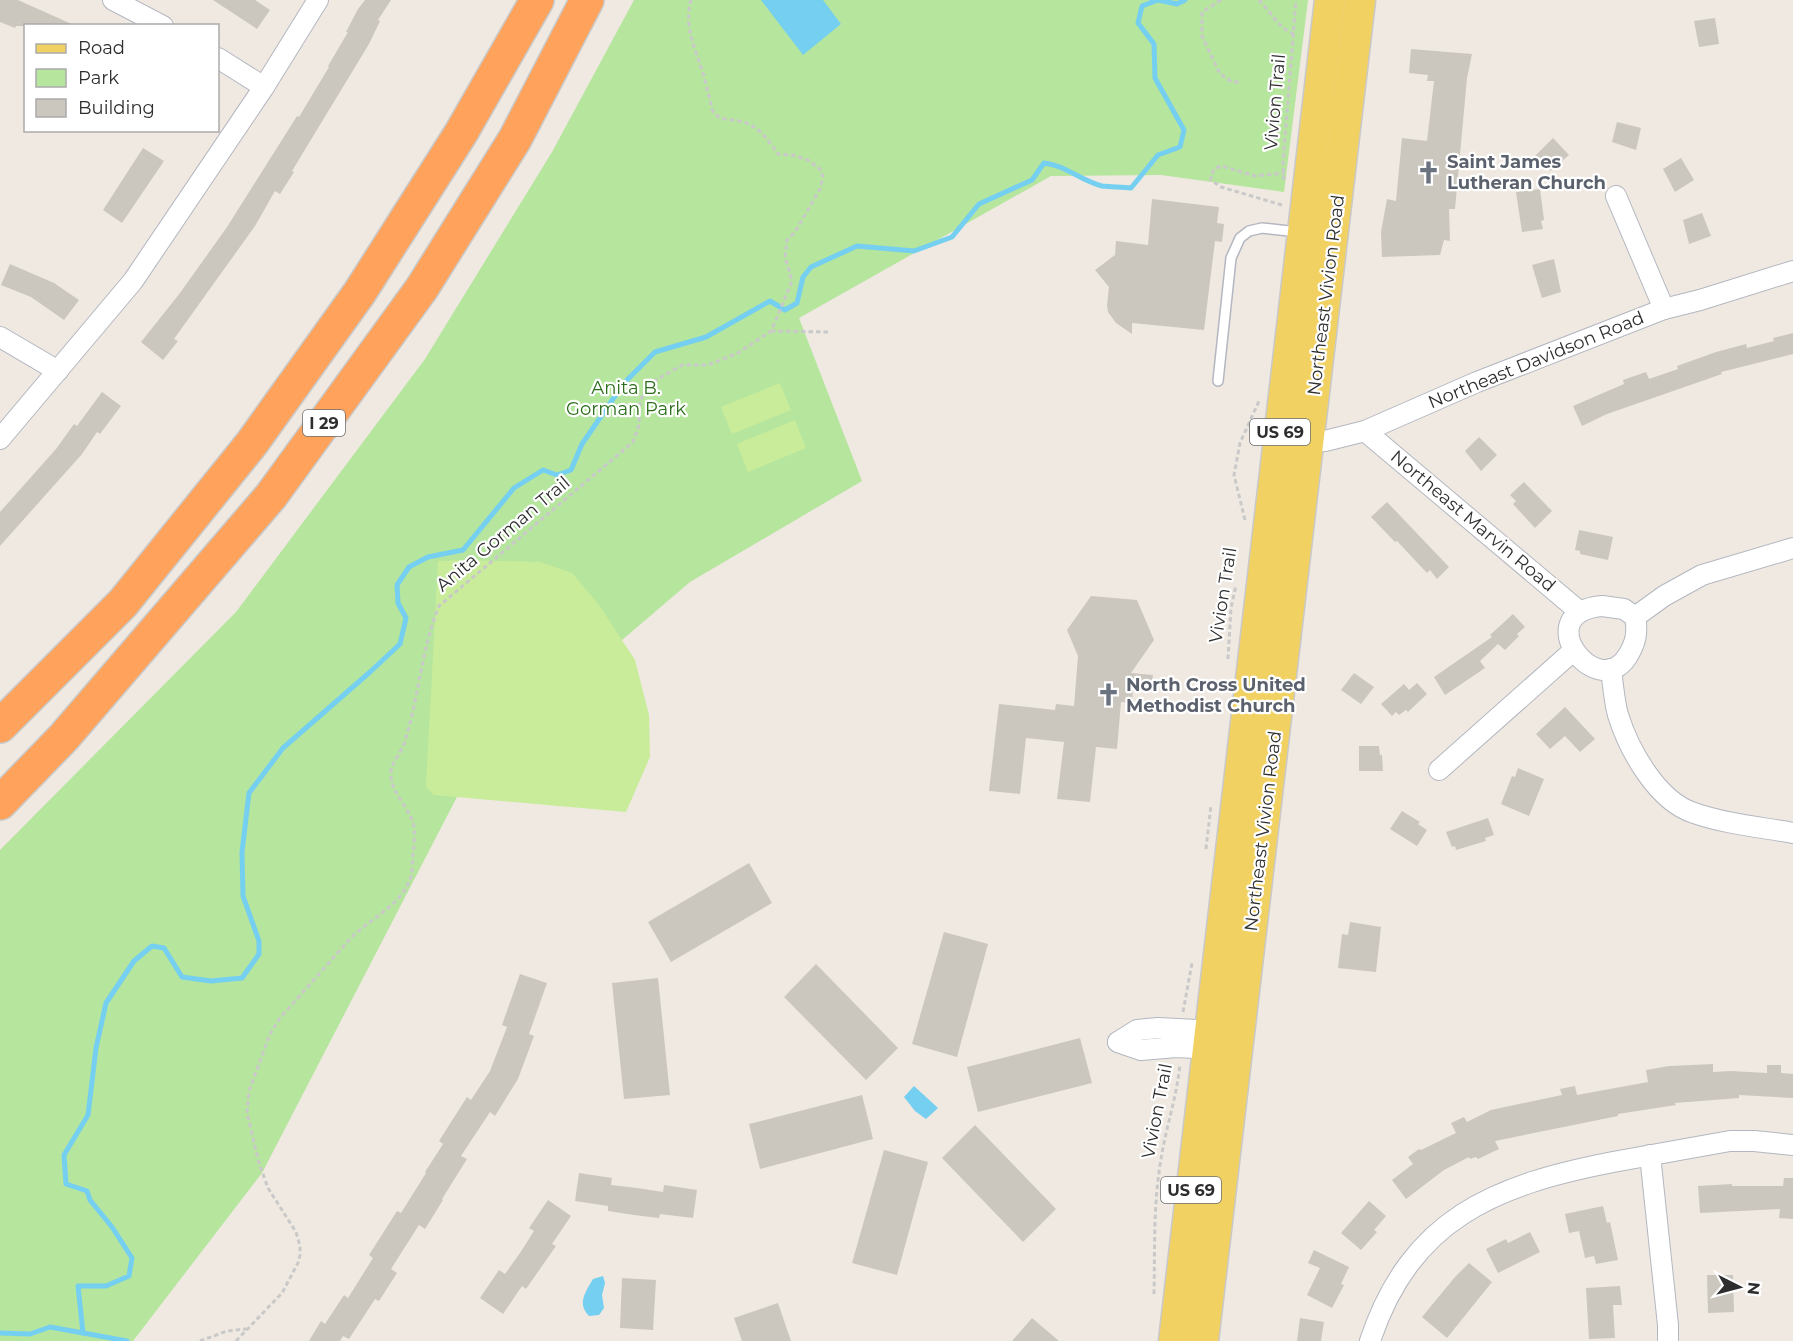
<svg xmlns="http://www.w3.org/2000/svg" width="1793" height="1341" viewBox="0 0 1793 1341" font-family="Montserrat,sans-serif">
	<style>
		.green { fill: #b6e59e }
		.pitch { fill: #c9ec9a }
		.water { fill: #75cff0 }
		.lines { fill: none; stroke-linecap: round; stroke-linejoin: round }
		.stream { stroke: #75cff0; stroke-width: 5 }
		.building { fill: #cbc7bf }
		.service-casing { stroke: #b4b7c1; stroke-width: 12 }
		.minor-casing { stroke: #b4b7c1; stroke-width: 22 }
		.primary-casing { stroke: #c9c9c9; stroke-width: 33 }
		.motorway-casing { stroke: #c9c9c9; stroke-width: 36 }
		.path { stroke: #c9c9c9; stroke-width: 3; stroke-dasharray: 4.5 3; stroke-linecap: butt }
		.service { stroke: #fff; stroke-width: 9 }
		.minor { stroke: #fff; stroke-width: 20 }
		.primary { stroke: #f2d163; stroke-width: 30 }
		.motorway { stroke: #ffa35c; stroke-width: 33 }
		.labels { text-anchor: middle; stroke-width: 4.5; stroke-linejoin: round; paint-order: stroke }
		.shield { fill: #fff; stroke: #6d6d6d; stroke-width: 1.5 }
		.shield-label { font-size: 16px; font-weight: bold; fill: #2e2e2e }
		.street-label { font-size: 18px; fill: #2e2e2e; stroke: #fff }
		.worship-label { font-size: 18px; font-weight: bold; fill: #5b616d; stroke: #fff; text-anchor: start }
		.park-label { font-size: 18px; fill: #2c6e1b; stroke: #fff }
	</style>
	<rect width="100%" height="100%" fill="#efe9e1"/>
	<polygon class="green" points="634,0 1308,0 1284,192 1161,175 1051,176 799,318 862,481 690,582 472,768 262,1173 133,1341 0,1341 0,850 236,612 425,359 552,152"/>
	<g class="pitch">
		<polygon points="780,383 791,410 732,434 721,407"/>
		<polygon points="795,420 806,448 748,472 737,444"/>
		<polygon points="468,560 540,562 572,573 599,605 635,660 649,715 650,757 626,812 434,795 426,787 438,561"/>
	</g>
	<g class="water">
		<polygon points="761,0 823,0 841,24 803,55"/>
		<polygon points="914,1086 938,1108 926,1119 915,1111 904,1097"/>
		<path d="M603,1276L605,1283L602,1295L604,1308L599,1315L589,1316C577,1303 585,1293 593,1279Z"/>
	</g>
	<g class="lines">
		<g class="stream">
			<polyline points="0,1333 30,1334 50,1327 127,1341"/>
			<path d="M83,1333L78,1286H106L129,1276L132,1258L112,1227L90,1200L87,1191L66,1184L64,1155L88,1115L96,1048L106,1003L134,961L152,946L164,948L182,977L211,981L242,978L259,954V941L243,896L242,852L249,793L283,748L370,672L400,644L406,618L398,603L397,585L409,567L428,557L463,550L514,488L543,470L557,475L571,470L582,444L624,383L655,352L706,337L770,301L785,310L797,303L803,277L811,267L857,246L914,251L952,237L979,204L1032,180L1044,163C1065,165 1081,181 1102,186C1111,187 1122,187 1131,188L1158,155L1180,147L1184,130L1155,78L1154,44L1138,23L1142,6L1158,0L1177,4L1185,0"/>
		</g>
	</g>
	<g class="building">
		<polygon points="0,0 18,0 76,26 16,26 15,28 0,22"/>
		<polygon points="213,0 255,0 270,10 257,29"/>
		<polygon points="365,0 391,0 378,20 380,21 369,44 292,171 294,172 280,194 275,191 255,226 174,339 178,341 163,360 141,342 180,293 227,227 297,116 299,117 329,67 328,66 348,32 346,32 358,9"/>
		<polygon points="1715,18 1719,44 1699,47 1694,21"/>
		<polygon points="1411,49 1472,54 1467,78 1455,209 1449,209 1450,241 1444,240 1440,255 1382,257 1381,232 1387,199 1396,201 1402,138 1427,141 1434,81 1427,81 1428,75 1409,73"/>
		<polygon points="1617,122 1641,128 1636,150 1612,142"/>
		<polygon points="1553,138 1569,155 1550,171 1535,156"/>
		<polygon points="143,148 164,161 122,223 103,210"/>
		<polygon points="1681,158 1694,180 1675,192 1663,169"/>
		<polygon points="1540,189 1544,220 1541,221 1543,229 1522,232 1516,192"/>
		<polygon points="1152,199 1219,207 1217,223 1224,224 1222,242 1215,241 1204,330 1132,323 1132,334 1116,323 1108,312 1107,305 1109,287 1095,270 1115,255 1116,241 1148,245"/>
		<polygon points="1702,213 1711,236 1689,244 1683,220"/>
		<polygon points="1554,259 1561,292 1542,298 1532,265"/>
		<polygon points="10,264 54,283 79,300 64,320 31,297 1,285"/>
		<polygon points="1793,333 1793,354 1721,372 1722,374 1607,414 1582,426 1573,406 1624,384 1623,380 1646,372 1649,379 1678,369 1677,366 1716,352 1746,344 1747,348 1774,341 1773,338"/>
		<polygon points="102,392 121,406 100,434 97,432 82,454 0,546 0,512 56,449 74,424 77,426"/>
		<polygon points="1479,437 1497,455 1481,471 1465,451"/>
		<polygon points="1524,482 1552,511 1535,528 1513,504 1516,501 1510,495"/>
		<polygon points="1387,502 1449,567 1437,579 1430,570 1427,573 1397,541 1395,542 1371,517"/>
		<polygon points="1579,530 1613,537 1608,560 1580,554 1580,551 1575,550"/>
		<polygon points="1091,596 1137,600 1154,640 1131,673 1153,675 1151,688 1133,687 1132,703 1121,702 1117,749 1096,747 1090,802 1057,799 1064,742 1026,738 1020,794 989,791 999,704 1055,710 1056,704 1074,706 1078,656 1067,630"/>
		<polygon points="1513,614 1525,627 1517,634 1519,636 1505,650 1498,644 1480,661 1485,668 1445,695 1434,677 1492,637 1490,635"/>
		<polygon points="1354,673 1374,687 1361,704 1341,690"/>
		<polygon points="1417,683 1427,694 1408,712 1406,710 1399,715 1396,712 1392,716 1381,704 1404,684 1409,690"/>
		<polygon points="1565,707 1595,739 1580,752 1565,736 1550,749 1536,734"/>
		<polygon points="1359,746 1379,746 1380,755 1382,755 1383,771 1359,771"/>
		<polygon points="1518,768 1544,779 1529,816 1501,804 1512,776 1515,777"/>
		<polygon points="1402,811 1420,822 1418,824 1427,830 1417,846 1390,829"/>
		<polygon points="1488,818 1494,835 1485,838 1486,841 1456,850 1455,846 1452,847 1446,832"/>
		<polygon points="749,863 772,903 671,962 648,922"/>
		<polygon points="1350,922 1381,927 1376,972 1338,968 1342,934 1348,935"/>
		<polygon points="944,932 988,944 957,1057 912,1044"/>
		<polygon points="816,964 898,1048 866,1080 784,997"/>
		<polygon points="520,974 547,983 529,1034 534,1036 518,1079 495,1116 490,1112 461,1156 467,1159 442,1199 443,1200 425,1229 419,1225 391,1269 397,1273 379,1301 375,1299 349,1339 343,1336 340,1341 309,1341 321,1321 325,1324 344,1295 348,1298 373,1258 369,1255 397,1211 401,1213 426,1173 425,1172 443,1144 439,1141 467,1097 471,1100 490,1071 507,1027 502,1025"/>
		<polygon points="658,978 670,1095 624,1099 612,983"/>
		<polygon points="1080,1038 1092,1083 978,1112 967,1067"/>
		<polygon points="1713,1064 1713,1072 1731,1071 1767,1073 1767,1065 1781,1065 1781,1073 1793,1074 1793,1098 1739,1095 1739,1098 1675,1103 1676,1105 1618,1114 1618,1116 1495,1141 1499,1149 1478,1159 1476,1157 1470,1159 1469,1157 1444,1170 1406,1199 1392,1180 1413,1164 1408,1157 1419,1149 1421,1150 1456,1133 1451,1123 1464,1117 1467,1122 1491,1110 1562,1095 1560,1089 1575,1086 1577,1095 1648,1082 1646,1070 1669,1066"/>
		<polygon points="862,1095 873,1139 760,1169 749,1124"/>
		<polygon points="975,1125 1056,1209 1023,1242 942,1158"/>
		<polygon points="884,1150 928,1162 897,1275 852,1263"/>
		<polygon points="579,1173 612,1178 611,1185 637,1188 663,1192 664,1185 697,1190 693,1218 660,1214 659,1218 634,1215 608,1211 608,1206 575,1201"/>
		<polygon points="1784,1178 1793,1178 1793,1219 1779,1218 1780,1209 1700,1213 1698,1186 1732,1184 1732,1186 1783,1186"/>
		<polygon points="548,1200 571,1216 552,1244 556,1246 526,1289 522,1286 503,1314 480,1298 499,1270 505,1274 520,1253 534,1231 529,1228"/>
		<polygon points="1369,1201 1386,1216 1374,1230 1377,1232 1361,1250 1341,1233"/>
		<polygon points="1603,1206 1607,1223 1610,1222 1618,1260 1596,1264 1594,1256 1585,1258 1579,1231 1569,1233 1565,1214"/>
		<polygon points="1530,1232 1540,1252 1498,1273 1486,1249 1506,1239 1508,1243"/>
		<polygon points="1314,1250 1349,1267 1341,1284 1344,1285 1332,1308 1307,1295 1320,1268 1308,1263"/>
		<polygon points="1469,1263 1492,1282 1447,1338 1422,1317 1455,1277"/>
		<polygon points="1707,1275 1733,1275 1734,1312 1708,1313"/>
		<polygon points="622,1278 656,1280 653,1330 620,1328"/>
		<polygon points="1620,1286 1622,1305 1613,1305 1615,1338 1589,1339 1586,1288"/>
		<polygon points="778,1303 791,1341 742,1341 734,1318"/>
		<polygon points="1032,1318 1059,1341 1012,1341"/>
		<polygon points="1300,1318 1324,1322 1321,1341 1297,1341"/>
	</g>
	<g class="lines">
		<defs>
			<polyline id="service" points="1218,381 1231,258 1240,238 1249,231 1262,228 1298,232"/>
			<g id="minor">
				<polyline points="113,0 163,26"/>
				<polyline points="218,58 264,87"/>
				<polyline points="1616,196 1664,309"/>
				<polyline points="0,337 58,371"/>
				<polyline points="1365,431 1580,612"/>
				<polyline points="0,439 133,281 264,87 318,0"/>
				<polyline points="1297,440 1325,441 1365,431 1477,382 1664,309 1700,300 1793,271"/>
				<path d="M1602,606L1624,609L1635,617C1638,632 1636,643 1627,657C1597,703 1527,613 1602,606Z"/>
				<polyline points="1635,617 1664,596 1702,575 1793,548"/>
				<path d="M1611,669C1613,684 1614,700 1618,715C1629,750 1657,801 1694,813C1726,824 1760,827 1793,833"/>
				<polyline points="1439,770 1573,651"/>
				<polyline points="1118,1042 1137,1030 1158,1028 1197,1030 1208,1040 1218,1041"/>
				<polyline points="1118,1042 1141,1050 1176,1047 1196,1048 1208,1040"/>
				<polyline points="1650,1155 1668,1325 1668,1341"/>
				<path d="M1370,1341C1411,1218 1495,1185 1613,1162C1651,1155 1691,1148 1730,1141H1754L1793,1145"/>
			</g>
			<g id="primary">
				<polyline points="1174,1341 1330,0"/>
				<polyline points="1203,1341 1360,0"/>
			</g>
			<g id="motorway">
				<polyline points="0,726 123,603 252,443 360,292 461,133 537,0"/>
				<polyline points="0,803 64,737 271,496 422,288 515,139 587,0"/>
			</g>
		</defs>
		<use href="#service" class="service-casing"/>
		<use href="#minor" class="minor-casing"/>
		<use href="#primary" class="primary-casing"/>
		<use href="#motorway" class="motorway-casing"/>
		<g class="path">
			<polyline points="1221,0 1202,12 1202,36 1220,74 1232,82 1241,82"/>
			<path d="M1259,0C1271,12 1278,28 1294,34"/>
			<polyline points="1284,180 1283,163 1296,0"/>
			<polyline points="1282,205 1221,187 1211,180 1211,175 1215,168 1222,166 1255,176 1284,173"/>
			<polyline points="771,331 829,332"/>
			<polyline points="1245,520 1234,475 1240,443 1259,401"/>
			<polyline points="1228,659 1231,608 1236,585"/>
			<polyline points="1206,849 1211,805"/>
			<polyline points="1183,1012 1192,963"/>
			<path d="M1154,1294C1155,1247 1153,1206 1161,1159C1166,1127 1177,1096 1180,1064"/>
			<polyline points="200,1341 227,1331 246,1329"/>
			<path d="M236,1341L282,1293L298,1263L300,1255V1246L296,1232L268,1188L259,1163L247,1113L249,1091L270,1034L280,1018L350,939C368,920 398,907 409,882C413,874 412,863 413,855C414,846 415,836 414,827C411,809 393,796 391,777C389,765 400,755 404,744C419,698 421,650 439,606L633,442L639,425L640,401L649,384L682,365H708L738,353L771,331L776,320L792,281L785,257L787,240L795,232L820,189L823,177L820,169L808,160L792,155L778,154C769,141 759,126 743,122C731,118 722,122 713,112C709,97 706,83 702,70C694,46 684,25 691,0"/>
		</g>
		<use href="#service" class="service"/>
		<use href="#minor" class="minor"/>
		<use href="#primary" class="primary"/>
		<use href="#motorway" class="motorway"/>
	</g>
	<defs>
		<symbol id="church-bare" viewBox="-9 -9 18 18"><path d="M-1.2-6h2.4v3.5h3.3v2.4h-3.3V6h-2.4V-.1h-3.3v-2.4h3.3Z" fill="#6b7280" stroke="#fff" stroke-width="2.5" paint-order="stroke"/></symbol>
	</defs>
	<g fill-rule="evenodd">
		<use href="#church-bare" x="1412" y="156" width="33" height="33"/>
		<use href="#church-bare" x="1092" y="678" width="33" height="33"/>
	</g>
	<g class="labels">
		<g class="shield">
			<rect x="303" y="410" width="42" height="26" rx="4.5"/>
			<rect x="1250" y="419" width="60" height="26" rx="4.5"/>
			<rect x="1161" y="1177" width="60" height="26" rx="4.5"/>
		</g>
		<g class="shield-label">
			<text x="324" y="429">I 29</text>
			<text x="1280" y="438">US 69</text>
			<text x="1191" y="1196">US 69</text>
		</g>
		<g class="street-label">
			<text transform="translate(1275 102) rotate(-85)" y="6">Vivion Trail</text>
			<text transform="translate(1326 295) rotate(-83)" y="6">Northeast Vivion Road</text>
			<text transform="translate(1536 360) rotate(-22)" y="6">Northeast Davidson Road</text>
			<text transform="translate(1473 521) rotate(40)" y="6">Northeast Marvin Road</text>
			<text transform="translate(503 534) rotate(-40)" y="6">Anita Gorman Trail</text>
			<text transform="translate(1223 595) rotate(-81)" y="6">Vivion Trail</text>
			<text transform="translate(1263 831) rotate(-83)" y="6">Northeast Vivion Road</text>
			<text transform="translate(1157 1111) rotate(-79)" y="6">Vivion Trail</text>
		</g>
		<g class="worship-label">
			<text x="1447" y="168">Saint James<tspan x="1447" dy="21">Lutheran Church</tspan></text>
			<text x="1126" y="691">North Cross United<tspan x="1126" dy="21">Methodist Church</tspan></text>
		</g>
		<g class="park-label">
			<text x="626" y="394">Anita B.<tspan x="626" dy="21">Gorman Park</tspan></text>
		</g>
	</g>
	<rect x="24" y="24" width="195" height="108" fill="#ffffff" stroke="#ababab" stroke-width="1.5"/>
	<rect x="36" y="44" width="30" height="9" fill="#f2d163" stroke="#ababab" stroke-width="1.5"/>
	<text x="78" y="54" font-size="18" fill="#2e2e2e">Road</text>
	<rect x="36" y="69" width="30" height="18" fill="#b6e59e" stroke="#ababab" stroke-width="1.5"/>
	<text x="78" y="84" font-size="18" fill="#2e2e2e">Park</text>
	<rect x="36" y="99" width="30" height="18" fill="#cbc7bf" stroke="#ababab" stroke-width="1.5"/>
	<text x="78" y="114" font-size="18" fill="#2e2e2e">Building</text>
	<g transform="translate(1739 1287) rotate(96)" stroke="#ffffff" stroke-width="4.5" paint-order="stroke">
	<path d="M0-4.5L10 22L0 15L-10 22Z" fill="#2e2e2e"/>
	<text y="-9" font-size="16" font-weight="bold" text-anchor="middle" fill="#2e2e2e">N</text>
	</g>
</svg>
